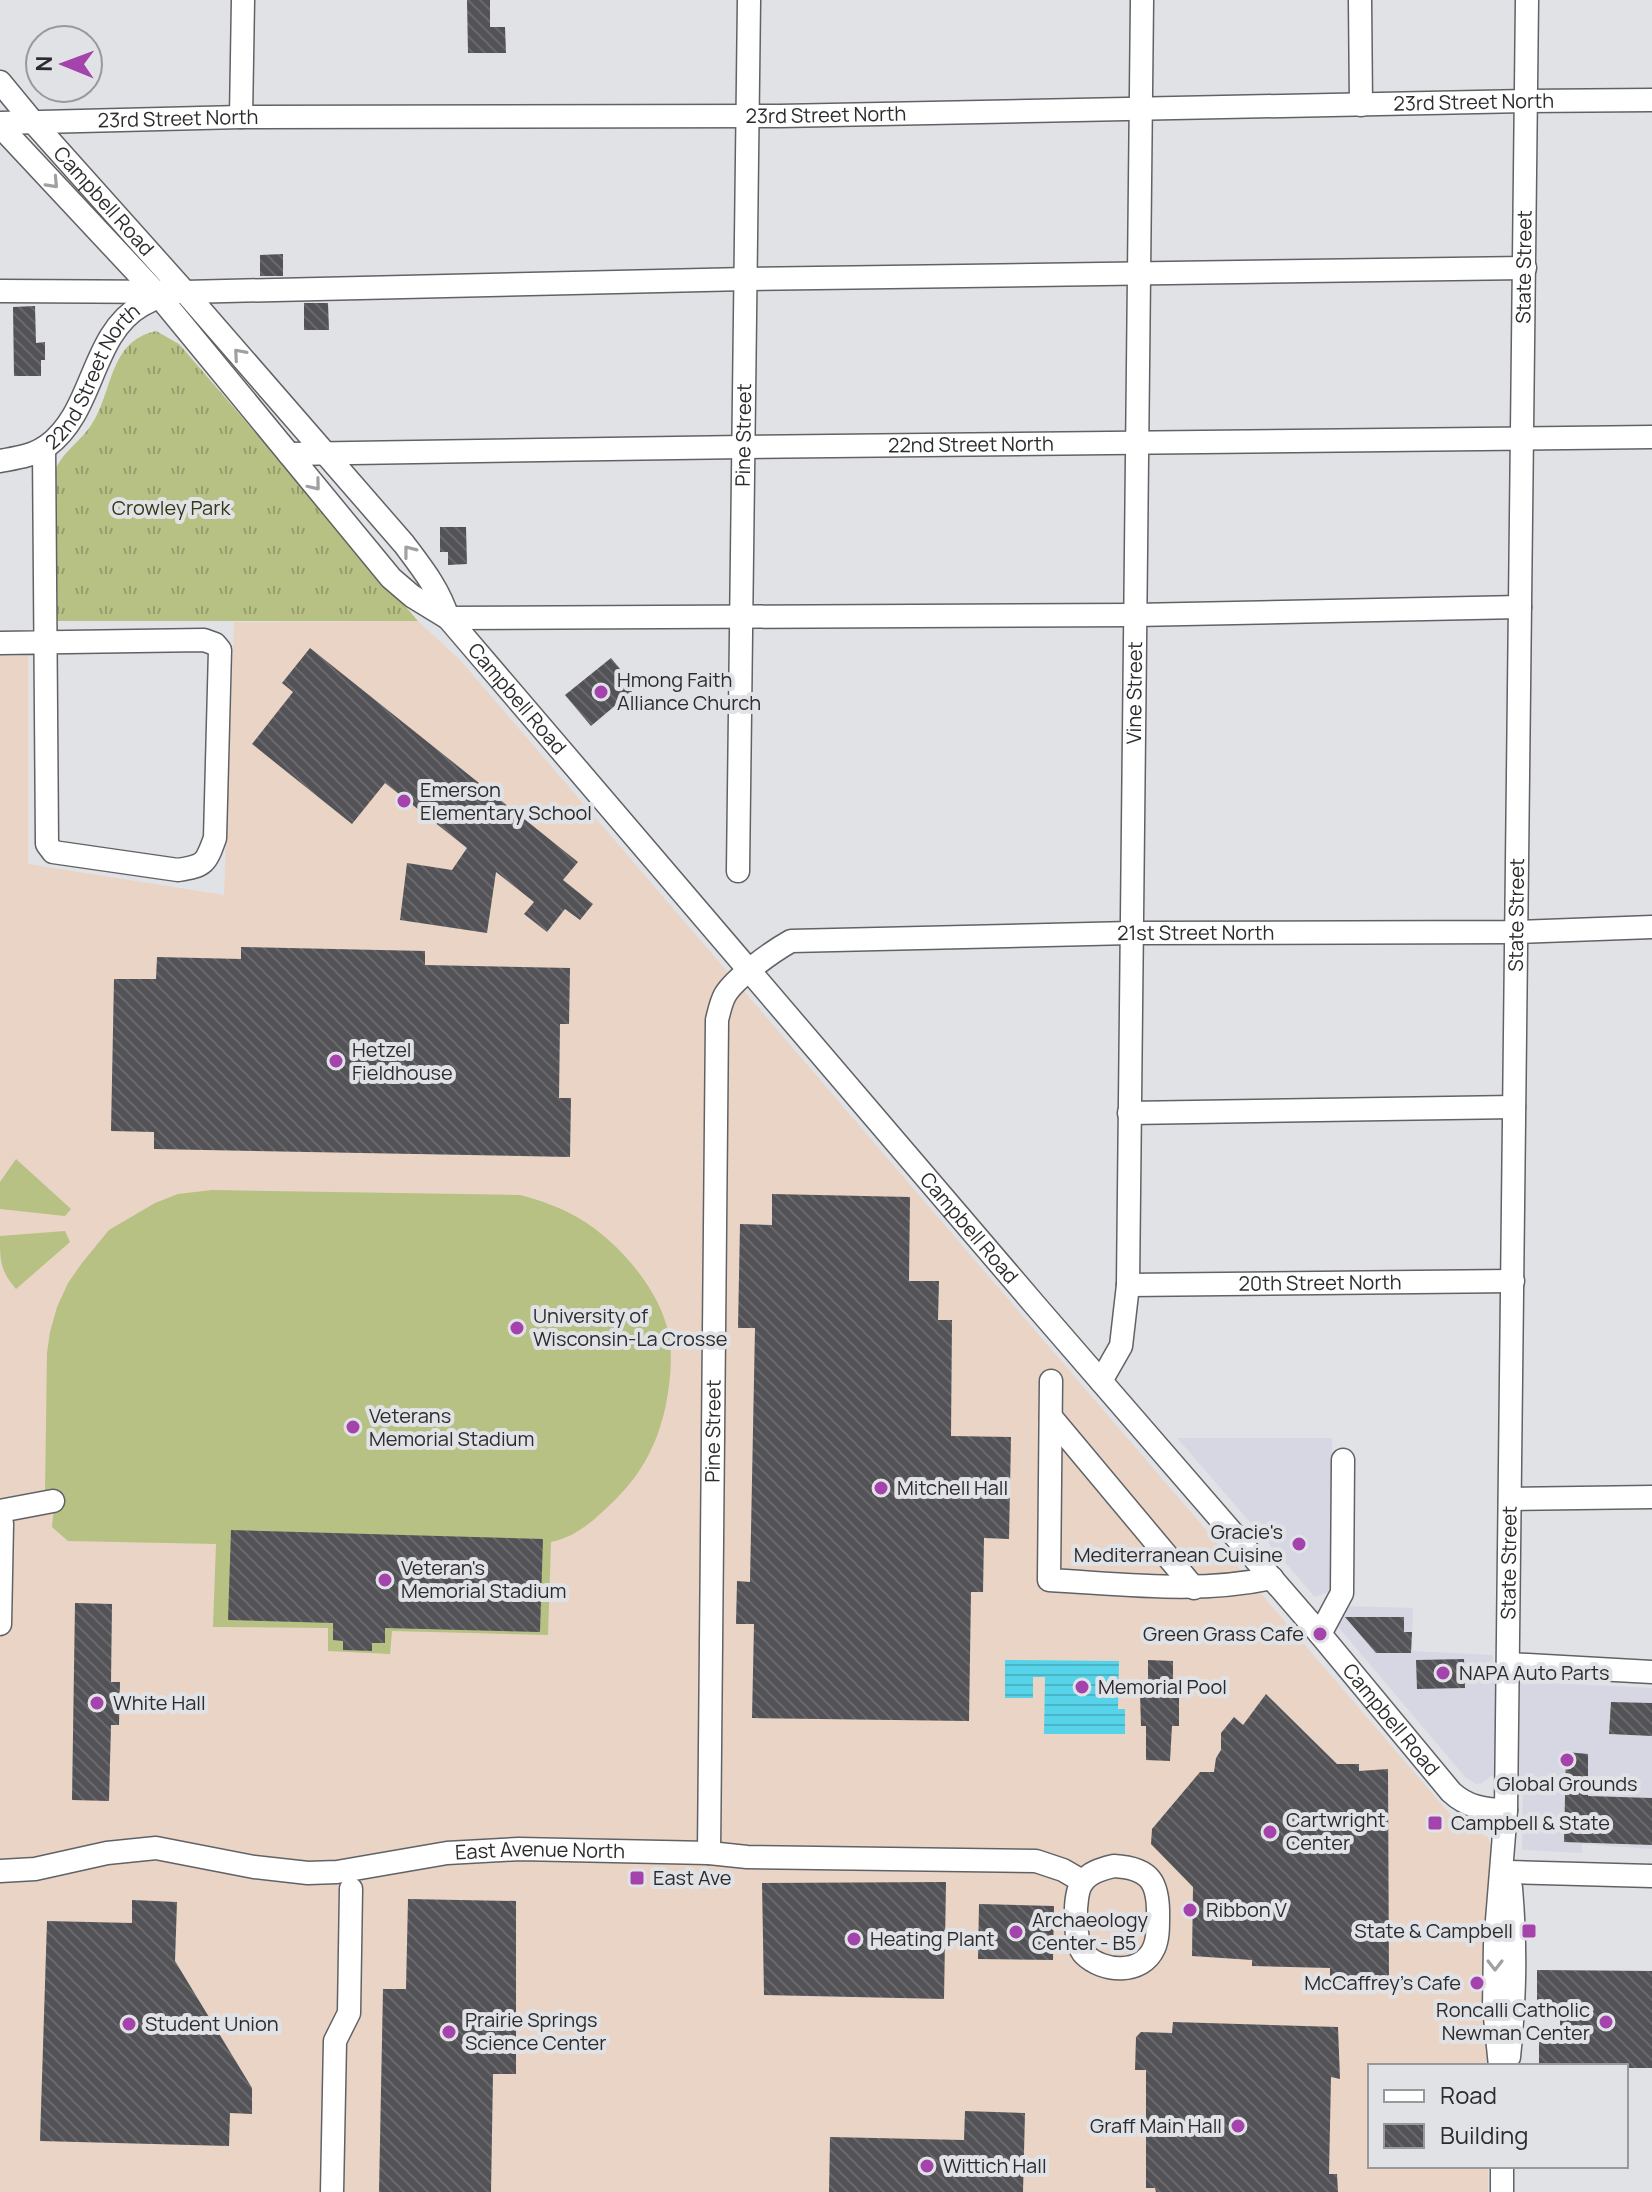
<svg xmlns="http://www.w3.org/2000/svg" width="1652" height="2192" viewBox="0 0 1652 2192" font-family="Manrope,sans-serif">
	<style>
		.built { fill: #d6d7e3 }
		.education { fill: #e9d4c6 }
		.grass { fill: url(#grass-tufts) }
		.pitch { fill: #b6c183 }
		.water { fill: url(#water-rules) }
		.building { fill: url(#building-back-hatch) }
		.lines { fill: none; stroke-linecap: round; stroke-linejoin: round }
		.minor-casing { stroke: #616265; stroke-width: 25 }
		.minor { stroke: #fff; stroke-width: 22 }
		.oneway { stroke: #a0a0a1 }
		.poi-dot { fill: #a343ab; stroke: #e1e2e6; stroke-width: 3 }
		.labels { text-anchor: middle; stroke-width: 8; stroke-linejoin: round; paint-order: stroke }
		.street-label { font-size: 20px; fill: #2c2c2e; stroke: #e1e2e6 }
		.park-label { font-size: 20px; fill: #343914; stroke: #e1e2e6 }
		.poi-label { font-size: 20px; fill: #2c2c2e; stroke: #e1e2e6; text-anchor: start }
	</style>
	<defs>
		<pattern id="grass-tufts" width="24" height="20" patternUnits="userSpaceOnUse" patternTransform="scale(2)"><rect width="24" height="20" fill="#b6c183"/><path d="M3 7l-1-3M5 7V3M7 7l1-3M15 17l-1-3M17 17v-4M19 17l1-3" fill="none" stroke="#949d6c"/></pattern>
		<pattern id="water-rules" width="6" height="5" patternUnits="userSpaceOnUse" patternTransform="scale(2)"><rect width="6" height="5" fill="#56d3e9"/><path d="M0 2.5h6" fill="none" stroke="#4bb5c8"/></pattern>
		<pattern id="building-back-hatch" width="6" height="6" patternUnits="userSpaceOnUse" patternTransform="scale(2)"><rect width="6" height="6" fill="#535357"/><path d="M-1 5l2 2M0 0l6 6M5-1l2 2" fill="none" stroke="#69696c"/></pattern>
	</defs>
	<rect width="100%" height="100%" fill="#e1e2e6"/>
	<g class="built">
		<polygon points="1177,1438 1332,1438 1332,1591 1315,1597"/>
		<polygon points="1344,1606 1413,1608 1412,1651 1493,1655 1492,1680 1652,1688 1652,1849 1582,1844 1582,1853 1522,1850 1523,1778 1491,1776 1482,1783 1476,1784 1466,1778 1334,1622"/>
	</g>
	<polygon class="education" points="418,621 460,660 1455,1820 1488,1837 1492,1850 1492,1869 1490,2066 1370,2066 1370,2166 1488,2166 1488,2192 0,2192 0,650 28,649 28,864 224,895 234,622"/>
	<path class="grass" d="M156,331L179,344L418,621H54L55,471C61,454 79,442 90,427C114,393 107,342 156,331Z"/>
	<g class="pitch">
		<polygon points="16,1159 71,1209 65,1216 0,1209 0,1182"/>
		<path d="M212,1190L520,1195C540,1200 559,1207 577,1217C617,1240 660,1289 669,1335C673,1359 670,1385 665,1409C657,1444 642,1473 616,1499C596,1518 579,1536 551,1542L548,1635L392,1631L390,1654L328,1651V1628L213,1627L216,1544L68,1541L52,1527L54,1507L45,1493L47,1353L50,1332L57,1307L68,1283L82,1263L109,1230L155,1203L178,1194Z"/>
		<path d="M65,1231L70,1242L16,1289C0,1270 0,1261 0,1236Z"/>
	</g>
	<polygon class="water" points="1005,1660 1119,1661 1118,1709 1125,1709 1125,1734 1044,1734 1045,1677 1033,1677 1033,1698 1005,1698"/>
	<g class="building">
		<polygon points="467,0 490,0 490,27 505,27 506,53 468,53"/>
		<polygon points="283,254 283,276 260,276 260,255"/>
		<polygon points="304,303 328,303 329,330 304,330"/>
		<polygon points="35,306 36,343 45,342 45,360 41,360 41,376 14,376 13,307"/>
		<polygon points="440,527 466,527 467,564 448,565 448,552 440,552"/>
		<polygon points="310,648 578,862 563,880 593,904 580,920 565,909 547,932 524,914 534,902 496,872 487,933 400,920 407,863 452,870 467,848 385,783 352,824 252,744 293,692 282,683"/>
		<polygon points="611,658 636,688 591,726 565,695"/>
		<polygon points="241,947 425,951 425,965 570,968 569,1024 560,1024 559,1098 571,1098 570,1157 154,1149 154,1132 111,1131 114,979 156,979 157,957 241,959"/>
		<polygon points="772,1194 910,1197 909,1281 939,1281 938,1320 952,1320 951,1436 1011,1437 1009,1539 984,1538 983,1592 971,1592 969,1721 752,1718 754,1624 736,1624 737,1581 750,1582 755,1328 738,1328 740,1224 772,1225"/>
		<polygon points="231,1530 543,1539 540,1632 385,1628 385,1643 372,1643 372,1651 343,1650 343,1641 333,1640 333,1623 228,1620"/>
		<polygon points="75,1603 112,1604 111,1682 120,1682 119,1725 111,1725 109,1801 72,1800"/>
		<polygon points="1345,1617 1404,1617 1404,1632 1412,1632 1411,1653 1376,1653"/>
		<polygon points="1464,1659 1465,1688 1417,1689 1416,1660"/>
		<polygon points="1148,1660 1173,1661 1173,1694 1179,1694 1179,1726 1172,1726 1170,1761 1146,1760 1146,1726 1141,1726 1140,1694 1148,1694"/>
		<polygon points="1266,1694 1337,1764 1359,1764 1359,1771 1388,1769 1389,1982 1330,1982 1330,1968 1252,1966 1252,1960 1192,1956 1193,1887 1151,1844 1152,1829 1200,1772 1214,1772 1216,1758 1221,1750 1221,1733 1234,1717 1243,1725"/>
		<polygon points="1611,1702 1652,1703 1652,1736 1609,1734"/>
		<polygon points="1566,1752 1588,1754 1588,1796 1652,1798 1652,1845 1564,1842"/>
		<polygon points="946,1882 944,1999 764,1995 762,1883"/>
		<polygon points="408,1899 516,1901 516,2074 493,2074 491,2192 379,2192 383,1989 406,1989"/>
		<polygon points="132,1900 177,1902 175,1961 252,2088 252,2114 230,2113 229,2146 40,2141 47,1921 132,1923"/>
		<polygon points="979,1904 1054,1906 1053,1960 978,1959"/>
		<polygon points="1537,1970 1652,1971 1652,2068 1626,2068 1626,2066 1539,2066 1539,2040 1560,2040 1560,2004 1537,2003"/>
		<polygon points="1173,2022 1338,2027 1340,2079 1331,2077 1329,2174 1337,2174 1338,2192 1156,2192 1155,2188 1146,2188 1146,2070 1135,2070 1136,2037 1141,2032 1172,2033"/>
		<polygon points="965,2111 1025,2113 1023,2192 829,2192 830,2137 964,2140"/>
	</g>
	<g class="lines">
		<defs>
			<g id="minor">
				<polyline points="1360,0 1361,105"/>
				<path id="s1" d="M0,82L33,122L185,292L404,544C422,568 439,589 448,618"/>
				<polyline points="241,117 243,0"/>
				<path id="s2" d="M0,123L241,117L780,116L1526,101L1652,100"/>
				<path id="s3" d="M0,126L159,296L391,578L412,596L448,618L1035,1305L1320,1634L1451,1792C1467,1807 1485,1810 1506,1810"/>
				<polyline points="0,291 185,292 746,279 1525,268"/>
				<path id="s4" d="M289,454L743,447L1652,437"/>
				<path id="s5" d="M0,461C16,458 33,456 47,446C95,411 90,335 142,305C150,301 156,297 164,295"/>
				<polyline points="448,618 1135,615 1520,607"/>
				<path d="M0,643L204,640L215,644L220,650L215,838C206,863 205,866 178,870L53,852L47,844L44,448"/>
				<path id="s6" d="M738,871L749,0"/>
				<polyline points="1129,1113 1514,1107"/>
				<path id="s7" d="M1128,1285L1513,1281"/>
				<path d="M1051,1381L1049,1580C1123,1584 1199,1594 1272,1578"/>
				<path id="s8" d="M1101,1381L1121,1346L1128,1285L1142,0"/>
				<polyline points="1051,1417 1194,1588"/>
				<polyline points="1510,1499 1652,1497"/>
				<polyline points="0,1511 53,1501"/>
				<polyline points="0,1513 2,1524 0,1624"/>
				<polyline points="1320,1634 1342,1593 1343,1460"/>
				<polyline points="1508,1664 1652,1672"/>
				<path id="s9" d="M709,1853L717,1020C719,1012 721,1002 725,995C735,978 773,951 791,941L1131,933L1516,932L1652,927"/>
				<path d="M1114,1866C1151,1868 1159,1883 1158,1918C1158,1928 1158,1939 1154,1948C1142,1975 1103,1973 1084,1954C1074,1944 1073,1895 1082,1883C1089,1872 1102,1869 1114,1866Z"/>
				<path id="s10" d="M0,1871L35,1869L107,1853L156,1848L254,1867L308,1873L337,1872L447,1853L519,1849L709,1853L747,1857L1036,1861L1063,1870L1082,1881"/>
				<polyline points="1509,1872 1652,1876"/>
				<path d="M1509,2057C1515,1997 1516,1948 1511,1888"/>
				<path id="s11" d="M1500,2066L1494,2007L1495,1945L1506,1810L1527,0"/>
				<polyline points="332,2192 335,2041 349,2013 351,1889"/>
				<polyline points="1502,2192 1502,2166"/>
			</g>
		</defs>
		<use href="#minor" class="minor-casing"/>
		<use href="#minor" class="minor"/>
	</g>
	<defs><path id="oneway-chevron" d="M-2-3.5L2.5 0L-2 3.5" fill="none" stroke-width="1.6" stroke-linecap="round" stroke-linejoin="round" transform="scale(2)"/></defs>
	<g class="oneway">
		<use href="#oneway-chevron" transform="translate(53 183) rotate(47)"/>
		<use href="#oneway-chevron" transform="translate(239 354) rotate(-131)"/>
		<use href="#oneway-chevron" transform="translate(315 485) rotate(51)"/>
		<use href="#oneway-chevron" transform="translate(409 551) rotate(-128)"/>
		<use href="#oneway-chevron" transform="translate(1495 1965) rotate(90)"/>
	</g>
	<g class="poi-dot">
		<circle cx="601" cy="692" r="8"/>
		<circle cx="404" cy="801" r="8"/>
		<circle cx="336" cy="1061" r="8"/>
		<circle cx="517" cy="1328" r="8"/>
		<circle cx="353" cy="1427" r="8"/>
		<circle cx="881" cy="1488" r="8"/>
		<circle cx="1299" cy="1544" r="8"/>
		<circle cx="385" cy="1580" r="8"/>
		<circle cx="1320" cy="1634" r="8"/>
		<circle cx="1443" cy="1673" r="8"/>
		<circle cx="1082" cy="1687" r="8"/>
		<circle cx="97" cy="1703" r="8"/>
		<circle cx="1567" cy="1760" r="8"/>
		<rect x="1427" y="1815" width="16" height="16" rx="4"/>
		<circle cx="1270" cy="1832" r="8"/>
		<rect x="629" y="1870" width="16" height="16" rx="4"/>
		<circle cx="1190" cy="1910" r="8"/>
		<rect x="1521" y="1923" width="16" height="16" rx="4"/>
		<circle cx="1016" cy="1932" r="8"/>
		<circle cx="854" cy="1939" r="8"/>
		<circle cx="1477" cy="1983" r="8"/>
		<circle cx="1606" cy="2022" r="8"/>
		<circle cx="129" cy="2024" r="8"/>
		<circle cx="449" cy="2032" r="8"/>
		<circle cx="1238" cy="2126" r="8"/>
		<circle cx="927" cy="2166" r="8"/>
	</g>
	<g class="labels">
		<g class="street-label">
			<text dy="7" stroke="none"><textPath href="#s2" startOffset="1474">23rd Street North</textPath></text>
			<text dy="7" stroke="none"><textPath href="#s2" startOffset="826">23rd Street North</textPath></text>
			<text dy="7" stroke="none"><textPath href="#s2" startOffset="178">23rd Street North</textPath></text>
			<text dy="7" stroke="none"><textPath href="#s1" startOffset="158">Campbell Road</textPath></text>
			<text dy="7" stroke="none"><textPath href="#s11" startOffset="1800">State Street</textPath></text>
			<text dy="7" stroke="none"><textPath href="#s5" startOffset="134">22nd Street North</textPath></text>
			<text dy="7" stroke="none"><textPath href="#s6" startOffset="436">Pine Street</textPath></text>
			<text dy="7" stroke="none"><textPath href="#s4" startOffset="682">22nd Street North</textPath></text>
			<text dy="7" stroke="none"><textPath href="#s8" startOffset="694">Vine Street</textPath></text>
			<text dy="7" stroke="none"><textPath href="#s3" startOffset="774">Campbell Road</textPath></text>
			<text dy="7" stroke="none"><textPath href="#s11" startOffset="1152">State Street</textPath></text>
			<text dy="7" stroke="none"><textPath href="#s9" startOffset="1350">21st Street North</textPath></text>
			<text dy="7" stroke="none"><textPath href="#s3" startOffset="1470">Campbell Road</textPath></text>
			<text dy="7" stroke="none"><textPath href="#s7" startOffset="192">20th Street North</textPath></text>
			<text dy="7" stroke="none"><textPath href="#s9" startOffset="422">Pine Street</textPath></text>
			<text dy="7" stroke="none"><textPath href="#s11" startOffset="504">State Street</textPath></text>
			<text dy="7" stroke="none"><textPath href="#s3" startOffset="2118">Campbell Road</textPath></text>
			<text dy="7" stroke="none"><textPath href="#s10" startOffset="546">East Avenue North</textPath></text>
		</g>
		<g class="park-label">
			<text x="171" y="515">Crowley Park</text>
		</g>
		<g class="poi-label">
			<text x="617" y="687">Hmong Faith<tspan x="617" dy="23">Alliance Church</tspan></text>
			<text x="420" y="797">Emerson<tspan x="420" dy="23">Elementary School</tspan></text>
			<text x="352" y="1057">Hetzel<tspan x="352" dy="23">Fieldhouse</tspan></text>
			<text x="533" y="1323">University of<tspan x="533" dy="23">Wisconsin-La Crosse</tspan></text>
			<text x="369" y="1423">Veterans<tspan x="369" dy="23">Memorial Stadium</tspan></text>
			<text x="897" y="1495">Mitchell Hall</text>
			<text x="1283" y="1539" text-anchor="end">Gracie's<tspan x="1283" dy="23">Mediterranean Cuisine</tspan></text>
			<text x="401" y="1575">Veteran's<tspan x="401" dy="23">Memorial Stadium</tspan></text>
			<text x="1304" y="1641" text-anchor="end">Green Grass Cafe</text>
			<text x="1459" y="1680">NAPA Auto Parts</text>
			<text x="1098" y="1694">Memorial Pool</text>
			<text x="113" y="1710">White Hall</text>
			<text x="1567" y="1791" text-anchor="middle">Global Grounds</text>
			<text x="1286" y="1827">Cartwright<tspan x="1286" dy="23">Center</tspan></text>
			<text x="1451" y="1830">Campbell &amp; State</text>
			<text x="653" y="1885">East Ave</text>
			<text x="1206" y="1917">Ribbon V</text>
			<text x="1032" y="1927">Archaeology<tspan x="1032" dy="23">Center - B5</tspan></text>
			<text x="1513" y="1938" text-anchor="end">State &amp; Campbell</text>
			<text x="870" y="1946">Heating Plant</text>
			<text x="1461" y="1990" text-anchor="end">McCaffrey's Cafe</text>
			<text x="1590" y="2017" text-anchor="end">Roncalli Catholic<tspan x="1590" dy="23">Newman Center</tspan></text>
			<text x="465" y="2027">Prairie Springs<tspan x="465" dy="23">Science Center</tspan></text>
			<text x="145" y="2031">Student Union</text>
			<text x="1222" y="2133" text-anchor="end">Graff Main Hall</text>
			<text x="943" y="2173">Wittich Hall</text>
		</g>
	</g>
	<rect x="1368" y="2064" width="260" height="104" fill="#e1e2e6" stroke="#99999c" stroke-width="2"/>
	<rect x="1384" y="2090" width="40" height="12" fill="#ffffff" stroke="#99999c" stroke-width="2"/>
	<text x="1440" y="2104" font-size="24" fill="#2c2c2e">Road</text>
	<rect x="1384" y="2124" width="40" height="24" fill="url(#building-back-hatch)" stroke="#99999c" stroke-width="2"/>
	<text x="1440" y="2144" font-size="24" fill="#2c2c2e">Building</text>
	<g transform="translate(64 64) rotate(271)"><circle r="38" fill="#e1e2e6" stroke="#99999c" stroke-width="2"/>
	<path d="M0-6L14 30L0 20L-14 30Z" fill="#a343ab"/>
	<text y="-12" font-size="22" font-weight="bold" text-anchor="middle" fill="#2c2c2e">N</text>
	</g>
</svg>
